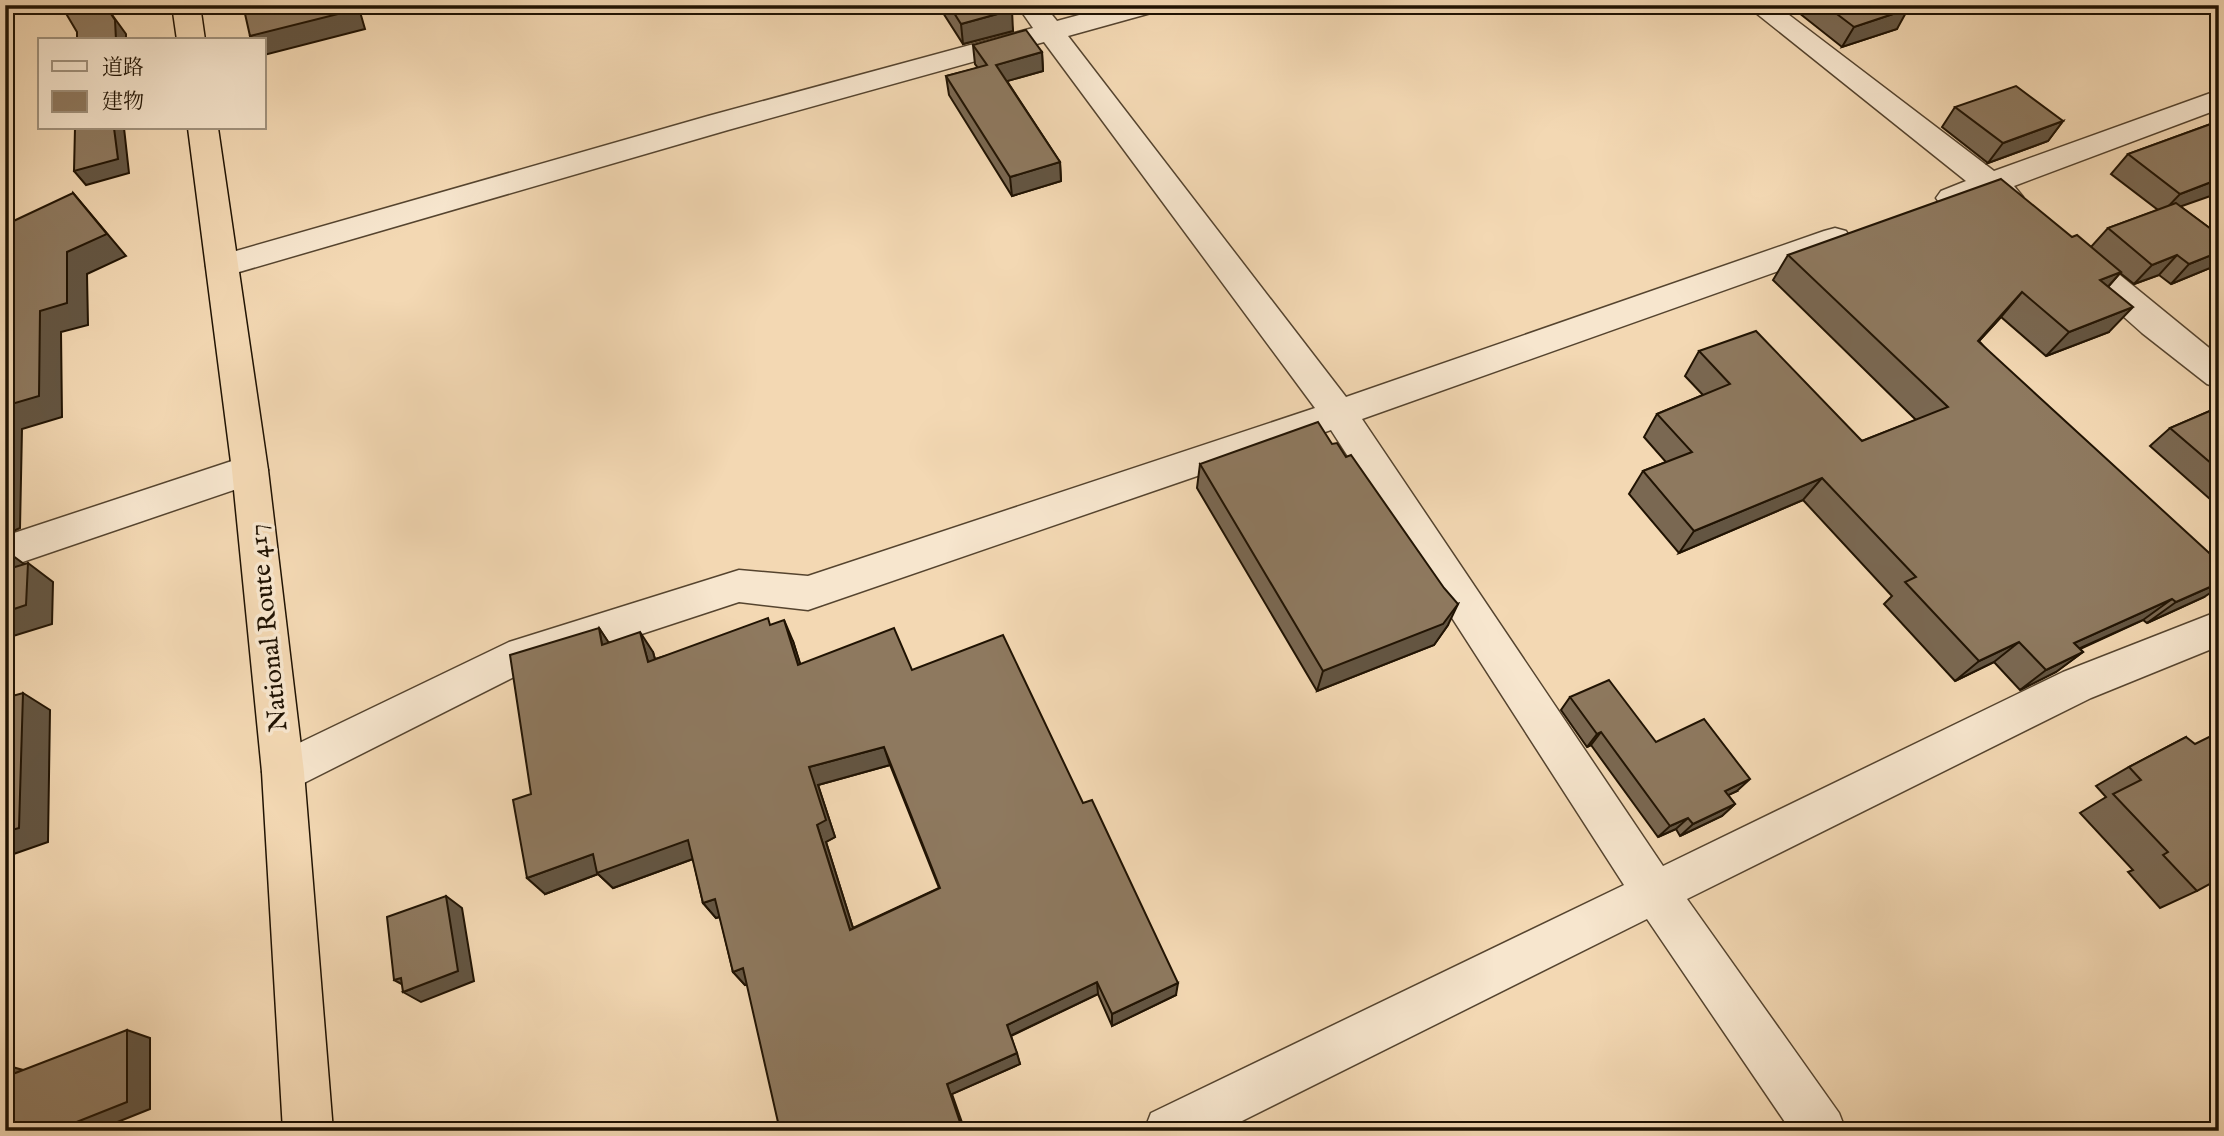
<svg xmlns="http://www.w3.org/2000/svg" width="2224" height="1136" viewBox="0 0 2224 1136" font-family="'IM FELL English','Noto Serif JP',serif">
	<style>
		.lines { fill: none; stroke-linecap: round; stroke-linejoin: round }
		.street-casing { stroke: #55442f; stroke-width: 3 }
		.highway-casing { stroke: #201303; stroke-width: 3 }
		.street { fill: #f7e6ce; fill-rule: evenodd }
		.highway { fill: #f3d8b3; fill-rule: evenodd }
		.wall { fill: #7a6852; stroke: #201303; stroke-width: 2; fill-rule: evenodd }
		.shaded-wall { fill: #635542; stroke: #201303; stroke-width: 2 }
		.building { fill: #8e795f; stroke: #201303; stroke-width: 2; fill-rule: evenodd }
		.labels { text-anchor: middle; stroke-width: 7; stroke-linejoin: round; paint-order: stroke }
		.street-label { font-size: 26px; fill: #201303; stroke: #f7e6ce }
	</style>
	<rect width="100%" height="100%" fill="#f3d8b3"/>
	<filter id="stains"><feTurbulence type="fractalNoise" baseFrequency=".00286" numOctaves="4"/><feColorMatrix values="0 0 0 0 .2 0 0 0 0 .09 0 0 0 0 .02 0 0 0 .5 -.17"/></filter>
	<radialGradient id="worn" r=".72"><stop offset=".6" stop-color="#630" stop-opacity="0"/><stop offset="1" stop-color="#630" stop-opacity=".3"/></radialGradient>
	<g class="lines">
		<defs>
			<g id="street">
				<polygon points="1017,5 1044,5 1057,21 1116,5 1161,5 1158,11 1068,36 1346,397 1824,231 1835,228 1846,231 1851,239 1846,247 1362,419 1663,866 2063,672 2219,611 2219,646 2091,698 1687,899 1839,1113 1846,1131 1791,1131 1647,919 1222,1131 1144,1131 1151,1113 1624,885 1331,430 808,610 739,602 520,674 298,786 283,792 268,786 262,772 268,758 509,642 739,570 808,576 1315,408 1044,42 728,130 222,277 211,274 206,266 211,258 222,255 708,116 1033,28"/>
				<path d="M1746,5H1776L1994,171L2219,90V109L2014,186L2023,197L2018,204C2004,208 1997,205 1986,197L1952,209L1941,205L1936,198L1941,191L1966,181Z"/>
				<polygon points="2071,241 2082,244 2219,356 2219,388 2207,384 2142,333 2060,260 2055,252 2060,244"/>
				<polygon points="250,455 263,460 268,470 263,480 5,568 5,536"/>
			</g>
			<g id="highway">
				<polygon points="172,5 200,5 205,40 177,40"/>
				<polygon points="188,128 218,128 268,470 304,772 333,1131 283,1131 262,772 232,470"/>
			</g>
		</defs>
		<use href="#street" class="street-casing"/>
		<use href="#highway" class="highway-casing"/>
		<use href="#street" class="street"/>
		<use href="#highway" class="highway"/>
	</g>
	<g class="wall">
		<polygon points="938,5 1008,5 1013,31 963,44"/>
		<polygon points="1789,5 1904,5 1897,29 1842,47"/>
		<polygon points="973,45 1042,52 1043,71 1007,81 1060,162 1061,181 1012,196 949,95 946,76 978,68 975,64"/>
		<polygon points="1955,107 2063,121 2048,141 1988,163 1942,127"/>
		<polygon points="2219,121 2181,207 2219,235 2219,262 2215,266 2171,284 2159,275 2134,284 2120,273 2108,287 2109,332 2046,356 2001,317 1979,341 2204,597 2147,623 2143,620 2080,649 2083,652 2056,672 2020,690 1994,662 1955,681 1884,604 1892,596 1803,500 1679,553 1629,494 1643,471 1666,462 1644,437 1657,414 1703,395 1685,376 1699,351 1862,441 1916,420 1773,280 1788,255 2072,237 2091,247 2108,228 2158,210 2111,174 2128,154"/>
		<polygon points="2219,407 2219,507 2150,446 2170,428"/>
		<polygon points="1200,464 1448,625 1434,645 1317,691 1197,488"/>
		<path d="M771,625L793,641L800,664L912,670L1083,803L1176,995L1112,1026L1098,994L1011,1036L1020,1064L952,1094L747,985H745L733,972L720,917L716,918L703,903L693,859L613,888L598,874L545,894L531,794L599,628L608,642L653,652L655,659ZM890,765L939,888L853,928L826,842L835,837L818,785Z"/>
		<polygon points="1570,697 1656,742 1737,791 1728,795 1735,804 1722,816 1680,836 1676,829 1658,837 1591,745 1587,747 1561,710"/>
		<polygon points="2186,737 2197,891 2160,908 2128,872 2133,870 2080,813 2106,797 2096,786 2129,767"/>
	</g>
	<g class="shaded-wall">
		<polygon points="105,5 126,34 126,40 116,40"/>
		<polygon points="353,5 358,5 365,29 264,55 264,40 252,40 250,36"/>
		<polygon points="892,5 921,5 893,12"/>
		<polygon points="1908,9 1897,29 1842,47 1854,27"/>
		<polygon points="1012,10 1013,31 963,44 961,24"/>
		<polygon points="1042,52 1043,71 997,84 996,65"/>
		<polygon points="2063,121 2048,141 1988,163 2003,143"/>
		<polygon points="114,128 124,128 129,173 86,185 74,171"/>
		<polygon points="1060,162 1061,181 1012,196 1010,177"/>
		<polygon points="2219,179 2219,193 2162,213 2180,194"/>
		<polygon points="73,193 126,256 87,274 88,325 61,332 62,417 22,429 20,528 5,535 5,406 40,311 67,252"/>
		<polygon points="2219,252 2219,262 2215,266 2171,284 2189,264"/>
		<polygon points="2177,255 2159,275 2134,284 2152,265"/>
		<polygon points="2121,272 2098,298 2100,280"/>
		<polygon points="2022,292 2001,317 1957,365 1978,341"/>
		<polygon points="2133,307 2109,332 2046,356 2069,332"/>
		<polygon points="1822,478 1803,500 1679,553 1694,531"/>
		<polygon points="5,550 28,567 5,575"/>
		<polygon points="28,563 53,582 52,624 13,636 7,724 5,723 5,612"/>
		<polygon points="2219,583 2219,587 2204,597 2147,623 2176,602"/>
		<polygon points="2172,599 2143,620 2047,663 2074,643"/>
		<polygon points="1458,604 1448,625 1434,645 1317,691 1323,671"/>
		<polygon points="784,620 793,641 807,685 798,665"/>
		<polygon points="599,628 613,649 602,645"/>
		<polygon points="640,632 653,652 661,682 648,662"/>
		<polygon points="2019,642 1994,662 1955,681 1979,661"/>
		<polygon points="2083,652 2056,672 2020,690 2046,670"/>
		<polygon points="23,693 50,710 48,842 5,857 5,832"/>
		<polygon points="1601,732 1591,745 1587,747 1597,734"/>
		<polygon points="884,747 890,765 818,785 835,837 826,842 858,944 850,930 817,825 809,767"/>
		<polygon points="1750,779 1737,791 1712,803 1725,791"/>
		<polygon points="1735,804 1722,816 1680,836 1693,824"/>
		<polygon points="1688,818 1676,829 1658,837 1670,826"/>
		<polygon points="688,840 701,856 613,888 598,874 545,894 527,878 593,854"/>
		<polygon points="446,896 462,908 474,981 421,1002 403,992 411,989 394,980"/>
		<polygon points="715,899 728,914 716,918 703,903"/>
		<polygon points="743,968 755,981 745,985 733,972"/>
		<polygon points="1097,982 1098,994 1010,1036 1007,1025"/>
		<polygon points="1178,983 1176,995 1112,1026 1112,1014"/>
		<polygon points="127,1030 150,1038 150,1109 95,1131 54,1131"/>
		<polygon points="1017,1053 1020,1064 952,1094 965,1131 963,1131 947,1084"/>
		<polygon points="5,1065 23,1070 5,1082"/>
	</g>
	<g class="building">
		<polygon points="61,5 105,5 115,20 116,40 77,40 77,32"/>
		<polygon points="243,5 353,5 354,10 250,36"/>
		<polygon points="949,5 1008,5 1012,10 961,24"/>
		<polygon points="1825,5 1904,5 1908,9 1854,27"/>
		<polygon points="1026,30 1042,52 996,65 1060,162 1010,177 946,76 987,65 973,45"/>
		<polygon points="2016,86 2063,121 2003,143 1955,107"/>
		<polygon points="2219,121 2219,179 2180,194 2128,154"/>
		<polygon points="75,128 114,128 118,159 74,171"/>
		<polygon points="2001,179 2072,237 2077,235 2121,272 2100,280 2133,307 2069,332 2022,292 1978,341 2219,562 2219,583 2176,602 2172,599 2074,643 2083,652 2046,670 2019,642 1979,661 1905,582 1916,577 1822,478 1694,531 1643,471 1692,452 1657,414 1730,384 1699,351 1756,331 1862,441 1948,407 1788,255"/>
		<polygon points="73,193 107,234 67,252 67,303 40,311 39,396 5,406 5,225"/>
		<polygon points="2176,203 2219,235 2219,252 2189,264 2177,255 2152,265 2108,228"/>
		<polygon points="2219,407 2219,470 2170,428"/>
		<polygon points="1318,422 1332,444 1337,443 1346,457 1351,455 1444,588 1458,604 1443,624 1323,671 1200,464"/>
		<polygon points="28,563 26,605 5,612 5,570"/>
		<path d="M768,618L770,625L784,620L798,665L894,628L912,670L1003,635L1083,803L1092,800L1178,983L1112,1014L1097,982L1007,1025L1017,1053L947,1084L963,1131H780L743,968L733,972L715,899L703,903L688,840L597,873L593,854L527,878L513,800L531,794L510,655L599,628L602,645L640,632L648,662ZM884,747L940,888L850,930L817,825L826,820L809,767Z"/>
		<polygon points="1609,680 1656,742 1704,719 1750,779 1725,791 1735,804 1693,824 1688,818 1670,826 1601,732 1597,734 1570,697"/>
		<polygon points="23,693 19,828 5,832 5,698"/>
		<polygon points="2219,732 2219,879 2197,891 2163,855 2168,852 2113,794 2141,780 2129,767 2186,737 2195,744"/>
		<polygon points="446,896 458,971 403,992 401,978 394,980 387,917"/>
		<polygon points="127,1030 127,1102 54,1131 5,1131 5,1077"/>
	</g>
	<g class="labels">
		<g class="street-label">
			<text transform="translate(267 628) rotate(-96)" y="9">National Route 417</text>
		</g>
	</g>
	<rect width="2224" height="1136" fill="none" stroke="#f3d8b3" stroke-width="28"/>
	<rect x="7" y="7" width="2210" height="1122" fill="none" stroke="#201303" stroke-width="3.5"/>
	<rect x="14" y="14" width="2196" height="1108" fill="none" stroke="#201303" stroke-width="2"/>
	<rect x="38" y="38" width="228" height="91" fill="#f7e6ce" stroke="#a1927d" stroke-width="2"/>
	<rect x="52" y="61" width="35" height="10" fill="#f7e6ce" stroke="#a1927d" stroke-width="2"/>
	<text x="102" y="74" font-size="21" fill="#201303">道路</text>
	<rect x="52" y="91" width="35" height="21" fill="#8e795f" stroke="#a1927d" stroke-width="2"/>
	<text x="102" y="108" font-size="21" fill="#201303">建物</text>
	<rect width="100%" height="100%" filter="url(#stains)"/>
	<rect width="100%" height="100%" fill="url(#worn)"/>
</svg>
